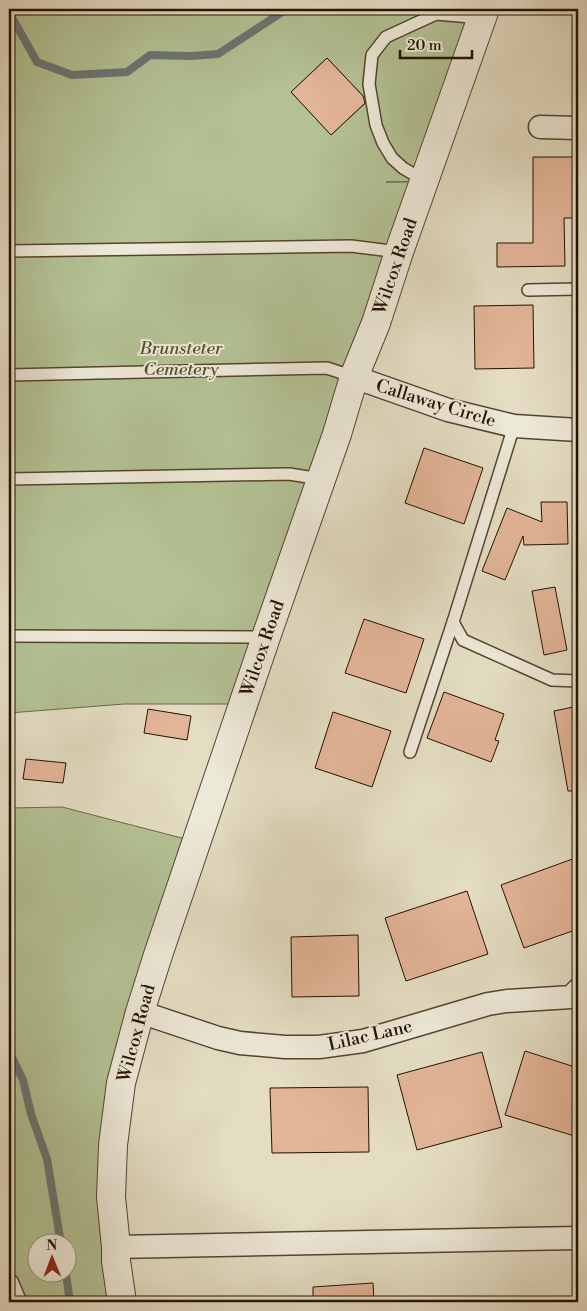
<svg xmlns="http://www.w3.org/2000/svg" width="587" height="1311" viewBox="0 0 587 1311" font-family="'Libre Bodoni',serif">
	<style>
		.green { fill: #b3c194; stroke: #6c684a; fill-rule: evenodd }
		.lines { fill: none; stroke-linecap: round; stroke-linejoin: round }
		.stream { stroke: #6b7572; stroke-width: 8 }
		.building { fill: #e3b598; stroke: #251000 }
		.service-casing { stroke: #554331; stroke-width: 14 }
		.minor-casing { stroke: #554331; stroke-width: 25 }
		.tertiary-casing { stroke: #554331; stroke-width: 30 }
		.service { stroke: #ede9d8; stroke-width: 11 }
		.minor { stroke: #ede9d8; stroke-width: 22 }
		.tertiary { stroke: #ede9d8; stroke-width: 28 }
		.labels { text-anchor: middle; stroke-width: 4; stroke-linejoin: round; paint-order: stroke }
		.street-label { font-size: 18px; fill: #251000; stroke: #ede9d8 }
		.park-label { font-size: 18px; font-style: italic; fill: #574e34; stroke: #ede9d8 }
	</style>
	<rect width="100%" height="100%" fill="#e4ddc3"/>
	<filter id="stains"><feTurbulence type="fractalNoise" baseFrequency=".004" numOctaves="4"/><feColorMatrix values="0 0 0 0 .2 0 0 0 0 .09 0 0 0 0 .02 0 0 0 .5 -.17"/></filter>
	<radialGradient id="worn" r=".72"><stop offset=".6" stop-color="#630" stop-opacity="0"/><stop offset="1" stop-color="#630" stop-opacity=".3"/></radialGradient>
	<g class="green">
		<path d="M9,9H485L425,181L386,182H424L243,704H124L9,713ZM327,58L368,101L331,135L291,92Z"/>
		<path d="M62,807L197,842L121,1083L122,1302H21L9,1269V808ZM38,1244H68V1274H38Z"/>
	</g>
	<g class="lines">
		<g class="stream">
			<polyline points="9,12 37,62 72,75 127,72 150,55 190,56 218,54 287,9"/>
			<polyline points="9,1051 23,1080 31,1114 47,1159 61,1244"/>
			<polyline points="66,1274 70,1302"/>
		</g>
	</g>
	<g class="building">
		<polygon points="327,58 363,96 365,103 331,135 291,92"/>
		<polygon points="533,157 578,157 578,218 564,218 565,266 497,267 497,243 533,243"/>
		<polygon points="533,305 534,368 475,369 474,306"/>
		<polygon points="424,448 483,468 464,524 405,503"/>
		<polygon points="541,502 567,502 568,544 524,545 523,536 505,580 482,571 507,508 542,522"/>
		<polygon points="555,587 567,650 544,655 532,591"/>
		<polygon points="364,619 424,639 406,693 345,673"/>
		<polygon points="444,692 504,714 495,740 499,741 491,762 427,738"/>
		<polygon points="578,706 578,791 568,791 554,711"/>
		<polygon points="148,709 191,716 187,740 144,733"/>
		<polygon points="333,712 391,731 372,787 315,768"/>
		<polygon points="26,759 66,763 63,783 23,779"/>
		<polygon points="578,857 578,929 524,948 501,885"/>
		<polygon points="467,891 488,954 406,981 385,918"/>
		<polygon points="358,935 359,996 292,997 291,937"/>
		<polygon points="525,1051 578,1068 578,1137 505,1115"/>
		<polygon points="482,1052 502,1127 417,1150 397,1075"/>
		<polygon points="368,1087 369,1152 272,1153 270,1088"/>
		<polygon points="373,1283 374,1302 313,1302 313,1287"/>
	</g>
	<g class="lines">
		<defs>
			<g id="service">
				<polyline points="425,181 403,168 392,158 383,143 376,125 369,84 372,55 386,37 436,14 482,18"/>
				<polyline points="9,251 351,246 399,252"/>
				<polyline points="528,290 578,289"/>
				<polyline points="9,375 327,368 354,377"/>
				<polyline points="514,426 453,622 463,640 552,680 578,681"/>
				<polyline points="9,479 289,474 321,479"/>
				<polyline points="9,636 266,637"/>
				<polyline points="410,752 453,622"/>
				<polyline points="9,1279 12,1281 21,1302"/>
			</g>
			<g id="minor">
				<polyline points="540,127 578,128"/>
				<polyline points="354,377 448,410 514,426 578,430"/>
				<polyline points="140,1012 218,1038 240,1043 285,1047 319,1047 363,1041 488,1004 507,1001 571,997 578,990"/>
				<polyline points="116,1247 578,1238"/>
			</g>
			<polyline id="tertiary" points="122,1302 116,1261 116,1247 111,1197 113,1145 121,1083 140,1012 158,955 266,637 337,434 354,377 376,323 399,252 485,9"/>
		</defs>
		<use href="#service" class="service-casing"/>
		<use href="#minor" class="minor-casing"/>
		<use href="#tertiary" class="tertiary-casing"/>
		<use href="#service" class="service"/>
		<use href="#minor" class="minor"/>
		<use href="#tertiary" class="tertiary"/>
	</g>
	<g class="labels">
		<g class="street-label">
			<text transform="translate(395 266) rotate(-71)" y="6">Wilcox Road</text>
			<text transform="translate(436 403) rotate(17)" y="6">Callaway Circle</text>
			<text transform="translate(262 648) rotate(-71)" y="6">Wilcox Road</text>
			<text transform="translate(136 1033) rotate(-75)" y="6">Wilcox Road</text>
			<text transform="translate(370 1035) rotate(-13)" y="6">Lilac Lane</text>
		</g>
		<g class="park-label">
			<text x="181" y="354">Brunsteter<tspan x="181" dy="21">Cemetery</tspan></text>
		</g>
	</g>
	<rect width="587" height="1311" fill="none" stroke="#e4ddc3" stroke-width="30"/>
	<rect x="10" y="10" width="567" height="1291" fill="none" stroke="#251000" stroke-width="2.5"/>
	<rect x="15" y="15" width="557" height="1281" fill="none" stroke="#251000"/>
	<g transform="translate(52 1258) rotate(359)"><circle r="24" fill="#ede9d8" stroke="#9d9282"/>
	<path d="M0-4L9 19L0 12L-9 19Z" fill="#8f2418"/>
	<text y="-8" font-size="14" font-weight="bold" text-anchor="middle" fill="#251000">N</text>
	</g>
	<path d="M400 50v8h72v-8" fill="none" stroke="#251000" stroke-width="2.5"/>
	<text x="407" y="50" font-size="15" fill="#251000" stroke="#ede9d8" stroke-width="4" paint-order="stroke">20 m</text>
	<rect width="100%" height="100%" filter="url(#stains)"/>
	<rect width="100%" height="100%" fill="url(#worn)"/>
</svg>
